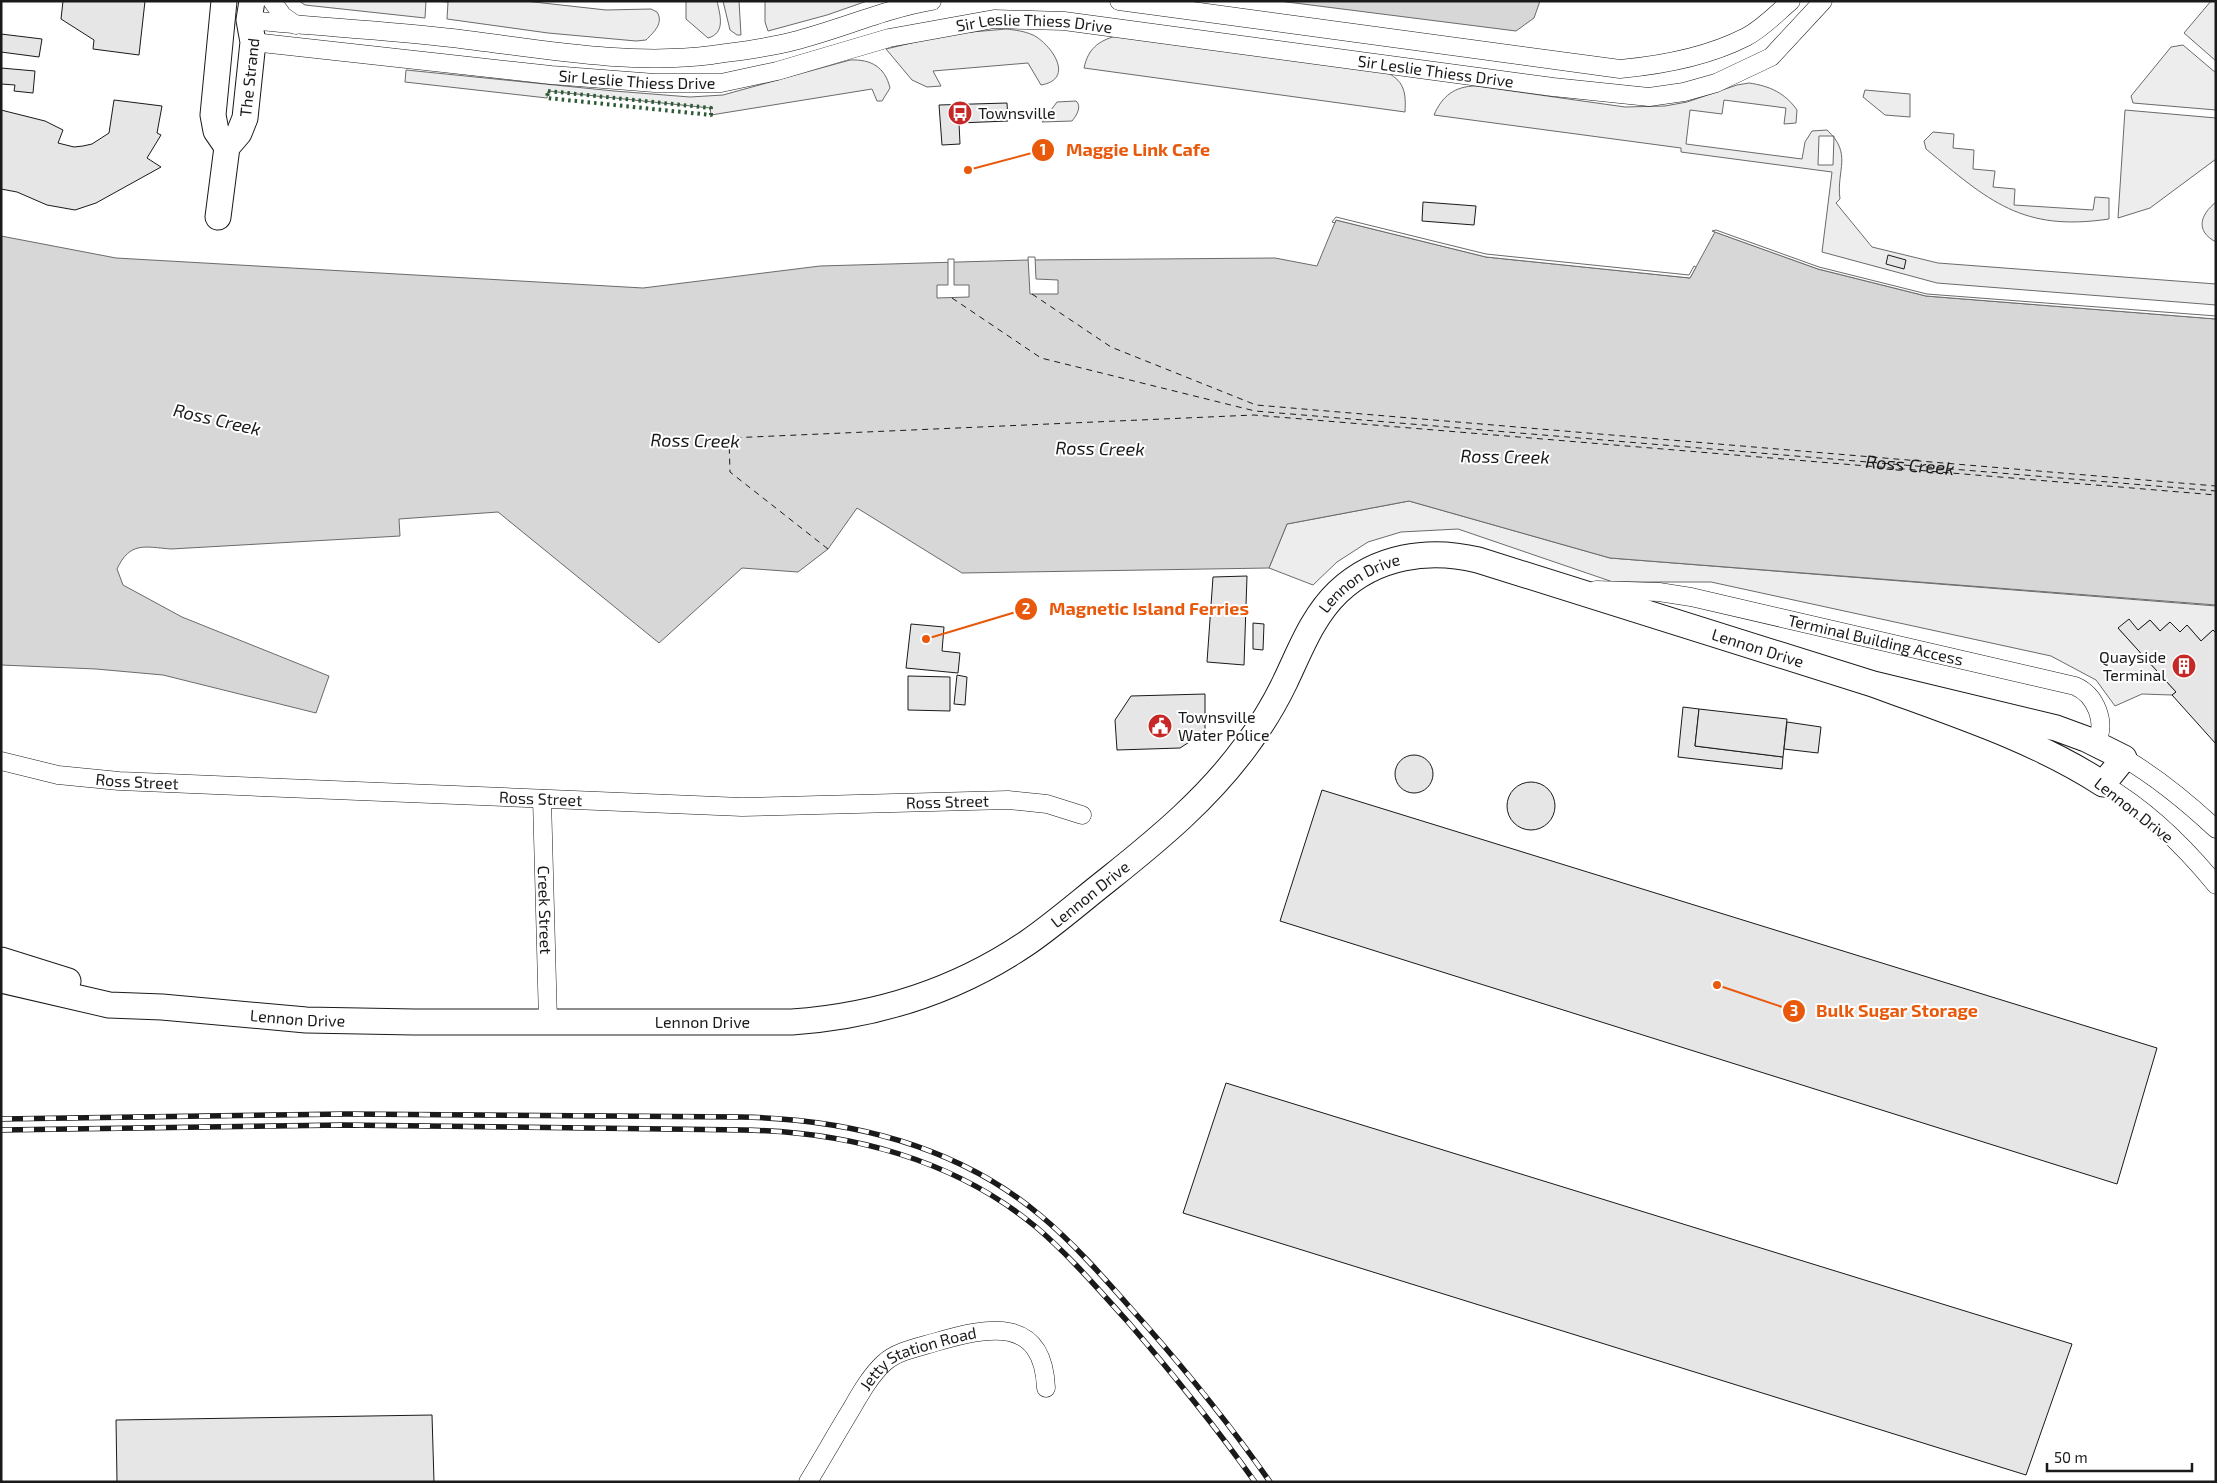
<svg xmlns="http://www.w3.org/2000/svg" width="2217" height="1483" viewBox="0 0 2217 1483" font-family="'Exo 2',sans-serif">
	<style>
		.green { fill: #ededed; stroke: #6a6a6a; fill-rule: evenodd }
		.water { fill: #d7d7d7; stroke: #6a6a6a }
		.pier { fill: #fff; stroke: #6a6a6a }
		.lines { fill: none; stroke-linecap: round; stroke-linejoin: round }
		.ferry { stroke: #1a1a1a; stroke-width: 1; stroke-dasharray: 6 5; stroke-linecap: butt }
		.building { fill: #e6e6e6; stroke: #1a1a1a }
		.street-casing { stroke: #1a1a1a; stroke-width: 19 }
		.secondary-casing { stroke: #1a1a1a; stroke-width: 27 }
		.street { stroke: #fff; stroke-width: 18 }
		.secondary { stroke: #fff; stroke-width: 25 }
		.rail-casing { stroke: #1a1a1a; stroke-width: 5.5 }
		.rail { stroke: #fff; stroke-width: 4; stroke-dasharray: 11; stroke-linecap: butt }
		.hedge { stroke: #2b5a34; stroke-width: 4; stroke-dasharray: 2.5 4; stroke-linecap: butt }
		.labels { text-anchor: middle; stroke-width: 4; stroke-linejoin: round; paint-order: stroke }
		.street-label { font-size: 16px; fill: #1a1a1a; stroke: #fff }
		.poi-label { font-size: 16px; fill: #1a1a1a; stroke: #fff; text-anchor: start }
		.water-label { font-size: 18px; font-style: italic; fill: #1a1a1a; stroke: #fff }
		.leader { fill: none; stroke: #e8590c; stroke-width: 2 }
		.callout-dot { fill: #e8590c; stroke: #fff; stroke-width: 2 }
		.mark-label { font-size: 15px; text-anchor: middle; font-weight: bold; fill: #fff }
		.callout-label { font-size: 18px; text-anchor: middle; font-weight: bold; fill: #e8590c; stroke: #fff; stroke-width: 4; stroke-linejoin: round; paint-order: stroke }
	</style>
	<rect width="100%" height="100%" fill="#fff"/>
	<g class="green">
		<polygon points="299,1 426,1 425,18 305,5"/>
		<path d="M436,1H525L606,10L651,9L657,12C664,23 654,32 646,40L636,41L548,33L447,19L448,2Z"/>
		<path d="M686,1H717C720,15 726,33 708,38L686,19Z"/>
		<polygon points="723,1 739,1 741,35 737,35 730,30"/>
		<polygon points="765,1 867,1 827,15 768,31 765,22"/>
		<polygon points="2211,1 2216,1 2216,61 2184,33"/>
		<path d="M1006,29C1015,30 1024,31 1033,35C1051,44 1076,79 1041,85L1028,63L933,71L941,86L927,87L912,80L886,49L949,34Z"/>
		<path d="M1116,36L1388,73C1405,82 1406,94 1405,112L1084,68C1088,49 1098,41 1116,36Z"/>
		<polygon points="2183,45 2216,73 2216,110 2133,103 2131,96 2171,47"/>
		<path d="M850,60C871,59 885,67 890,88L882,101H877L872,89L711,115L710,108L548,91L547,98L405,82L406,70L614,91L690,97L723,95Z"/>
		<path d="M1749,83C1770,86 1785,93 1797,110L1796,123L1784,124L1786,108L1724,100L1722,114L1690,110L1686,144L1802,159L1805,142L1812,131L1827,130C1853,154 1836,170 1840,199L1836,203L1872,247L1938,263L2216,284V305L1937,283L1822,252L1832,172L1681,152V148L1434,115C1442,96 1455,86 1476,86L1625,107L1665,106L1687,102L1737,85ZM1819,136H1834L1833,165H1818Z"/>
		<polygon points="1865,90 1910,94 1910,117 1885,115 1863,97"/>
		<path d="M1076,101C1082,106 1077,115 1072,121L1042,122L1057,102Z"/>
		<polygon points="2125,110 2216,118 2216,159 2150,208 2118,218"/>
		<path d="M1933,132L1954,134L1953,148L1974,150L1973,169L1995,171L1993,187L2015,189L2014,205L2093,210L2095,197L2109,198V219C2022,232 1989,201 1926,149L1924,141Z"/>
		<path d="M2216,202V242C2195,231 2200,215 2216,202Z"/>
		<polygon points="1409,501 1610,558 2216,606 2216,633 2213,630 2201,641 2187,625 2180,632 2170,622 2160,631 2150,620 2138,630 2119,629 2176,692 2172,695 2142,694 2115,706 2096,680 2051,656 1711,582 1613,582 1458,529 1401,532 1368,542 1337,562 1313,585 1269,568 1287,524"/>
	</g>
	<g class="water">
		<polygon points="1279,1 1540,1 1534,18 1516,31"/>
		<path d="M1336,220L1486,257L1690,278L1715,232L1818,269L1926,296L2216,319V605L1610,558L1409,501L1287,524L1269,568L962,573L857,508L828,549L798,572L742,568L659,643L498,512L399,519L400,536L171,549C145,547 130,541 117,569L123,585L182,617L329,676L316,713L163,675L96,669L1,665V236L116,258L643,288L820,266L1028,260L1275,258L1317,266Z"/>
	</g>
	<g class="pier">
		<polygon points="1336,217 1486,254 1689,275 1694,266 1696,267 1690,278 1486,257 1336,220 1335,223 1332,222"/>
		<polygon points="1716,230 1819,267 1927,294 2216,316 2216,319 1926,296 1818,269 1712,231"/>
		<polygon points="1028,257 1035,257 1036,279 1058,280 1058,294 1030,294"/>
		<polygon points="948,259 954,259 954,285 969,285 969,297 937,298 937,285 948,285"/>
	</g>
	<g class="lines">
		<g class="ferry">
			<polyline points="1032,294 1111,347 1256,405 2216,486"/>
			<path id="s1" d="M952,298L1041,358L1255,411L2216,491"/>
			<polyline points="828,549 730,472 729,438 1254,415 2216,495"/>
		</g>
	</g>
	<g class="building">
		<polygon points="63,1 145,1 139,55 93,49 94,40 61,19"/>
		<polygon points="1,34 42,39 39,57 1,52"/>
		<polygon points="1,68 35,71 33,93 14,91 15,85 1,84"/>
		<polygon points="114,100 162,106 157,133 161,135 147,158 161,167 96,203 75,210 47,205 17,192 1,189 1,110 45,121 63,130 58,143 74,147 83,146 92,144 109,133"/>
		<polygon points="1007,103 1008,121 959,123 960,144 942,145 939,105"/>
		<polygon points="1423,202 1476,206 1474,225 1422,221"/>
		<polygon points="1888,255 1906,260 1904,269 1886,264"/>
		<polygon points="1247,576 1244,665 1207,662 1213,577"/>
		<polygon points="2129,619 2138,630 2150,620 2160,631 2170,622 2180,632 2187,625 2201,641 2213,630 2216,633 2216,744 2172,695 2176,692 2118,628"/>
		<polygon points="1253,623 1264,624 1263,650 1253,649"/>
		<polygon points="911,624 944,627 942,651 960,653 958,673 906,668"/>
		<polygon points="957,675 967,677 965,705 954,704"/>
		<polygon points="908,676 950,677 950,711 908,710"/>
		<polygon points="1205,694 1205,732 1180,748 1117,750 1115,720 1131,696"/>
		<polygon points="1683,707 1699,709 1695,746 1783,757 1782,769 1678,757"/>
		<polygon points="1699,709 1787,719 1783,757 1695,746"/>
		<polygon points="1787,722 1821,727 1818,753 1784,749"/>
		<circle cx="1414" cy="774" r="19"/>
		<circle cx="1531" cy="806" r="24"/>
		<polygon points="1322,790 2157,1048 2117,1184 1280,921"/>
		<polygon points="1226,1083 2072,1344 2026,1475 1183,1213"/>
		<polygon points="432,1415 434,1482 117,1482 116,1420"/>
	</g>
	<g class="lines">
		<defs>
			<g id="street">
				<polyline points="272,1 283,16 296,25"/>
				<path d="M1119,1L1620,69C1663,65 1707,57 1746,37C1762,29 1777,13 1791,1"/>
				<path d="M249,20C317,27 385,30 452,38C537,48 627,66 712,55C739,51 768,48 794,41C841,29 885,9 932,1"/>
				<path id="s2" d="M253,42L551,75L655,83H721L777,71L889,38L994,19L1064,21L1553,87L1649,97L1684,92L1716,83L1771,57L1823,1"/>
				<path id="s3" d="M1596,590L1659,592L1691,597L2075,686C2096,695 2107,723 2096,743"/>
				<path d="M2124,758C2158,778 2187,802 2216,829"/>
				<path id="s4" d="M1,761L58,775L119,781L742,807L1008,800L1047,804L1082,815"/>
				<path d="M2103,784C2146,809 2185,847 2216,885"/>
				<path id="s5" d="M542,799L548,1021"/>
				<path id="s6" d="M808,1482C822,1459 835,1436 849,1413C859,1396 869,1377 884,1363C897,1351 919,1347 936,1342C987,1327 1043,1315 1046,1388"/>
			</g>
			<g id="secondary">
				<polyline points="224,1 213,115 216,131 227,147"/>
				<path id="s7" d="M218,217L227,147L239,133L245,118L253,42L249,20L252,1"/>
				<polyline points="1,960 68,981"/>
				<path id="s8" d="M1,980L109,1005L162,1007L306,1020L414,1022H792C878,1016 956,991 1027,943C1056,923 1083,899 1110,878C1160,838 1208,798 1246,746C1261,726 1274,705 1285,682C1300,651 1312,617 1338,592C1376,556 1428,548 1478,560L1873,684L2056,728L2086,739L2124,758L2103,784C2034,739 1951,713 1873,684"/>
			</g>
		</defs>
		<use href="#street" class="street-casing"/>
		<use href="#secondary" class="secondary-casing"/>
		<use href="#street" class="street"/>
		<use href="#secondary" class="secondary"/>
		<defs>
			<g id="rail">
				<path d="M1,1119L347,1114L741,1117C848,1119 957,1145 1041,1216C1078,1247 1110,1285 1143,1322C1188,1373 1231,1426 1270,1482"/>
				<path d="M1,1130L343,1125L744,1130C849,1132 954,1159 1036,1227C1070,1256 1098,1289 1128,1322C1173,1374 1215,1426 1255,1482"/>
			</g>
		</defs>
		<use href="#rail" class="rail-casing"/>
		<use href="#rail" class="rail"/>
		<polygon class="hedge" points="548,91 711,108 711,115 547,98"/>
	</g>
	<defs>
		<symbol id="bus-disc" viewBox="-11 -11 22 22"><circle r="9.5" fill="#c62828" stroke="#fff"/><path d="M-5-6H5V4H4V6H2V4H-2V6H-4V4H-5ZM-3.5-4V0h7V-4ZM-3.5 1.2v1.5H-2V1.2ZM2 1.2v1.5H3.5V1.2Z" fill="#fff"/></symbol>
		<symbol id="building-disc" viewBox="-11 -11 22 22"><circle r="9.5" fill="#c62828" stroke="#fff"/><path d="M-4-6H4V6H1V3H-1V6H-4ZM-2.5-4.3h1.7v1.8h-1.7ZM.8-4.3h1.7v1.8H.8ZM-2.5-1h1.7V.8h-1.7ZM.8-1h1.7V.8H.8Z" fill="#fff"/></symbol>
		<symbol id="civic-disc" viewBox="-11 -11 22 22"><circle r="9.5" fill="#c62828" stroke="#fff"/><path d="M-.6-6.5H3V-4.5H.6V-3L4-1V1h2V6H-6V1h2V-1L-.6-3ZM-1.2 2.5V6h2.4V2.5Z" fill="#fff"/></symbol>
	</defs>
	<g fill-rule="evenodd">
		<use href="#bus-disc" x="946" y="99" width="28" height="28"/>
		<use href="#building-disc" x="2170" y="652" width="28" height="28"/>
		<use href="#civic-disc" x="1146" y="712" width="28" height="28"/>
	</g>
	<g class="labels">
		<g class="street-label">
			<text dy="6" stroke="none"><textPath href="#s2" startOffset="791">Sir Leslie Thiess Drive</textPath></text>
			<text dy="6" stroke="none"><textPath href="#s2" startOffset="1196">Sir Leslie Thiess Drive</textPath></text>
			<text dy="6" stroke="none"><textPath href="#s7" startOffset="146">The Strand</textPath></text>
			<text dy="6" stroke="none"><textPath href="#s2" startOffset="386">Sir Leslie Thiess Drive</textPath></text>
			<text dy="6" stroke="none"><textPath href="#s8" startOffset="1544">Lennon Drive</textPath></text>
			<text dy="6" stroke="none"><textPath href="#s3" startOffset="285">Terminal Building Access</textPath></text>
			<text dy="6" stroke="none"><textPath href="#s8" startOffset="1964">Lennon Drive</textPath></text>
			<text dy="6" stroke="none"><textPath href="#s4" startOffset="138">Ross Street</textPath></text>
			<text dy="6" stroke="none"><textPath href="#s4" startOffset="542">Ross Street</textPath></text>
			<text dy="6" stroke="none"><textPath href="#s4" startOffset="949">Ross Street</textPath></text>
			<text transform="translate(2134 810) rotate(38)" y="6">Lennon Drive</text>
			<text dy="6" stroke="none"><textPath href="#s8" startOffset="1125">Lennon Drive</textPath></text>
			<text dy="6" stroke="none"><textPath href="#s5" startOffset="111">Creek Street</textPath></text>
			<text dy="6" stroke="none"><textPath href="#s8" startOffset="300">Lennon Drive</textPath></text>
			<text dy="6" stroke="none"><textPath href="#s8" startOffset="705">Lennon Drive</textPath></text>
			<text dy="6" stroke="none"><textPath href="#s6" startOffset="174">Jetty Station Road</textPath></text>
		</g>
		<g class="poi-label">
			<text x="978" y="119">Townsville</text>
			<text x="2166" y="663" text-anchor="end">Quayside<tspan x="2166" dy="18">Terminal</tspan></text>
			<text x="1178" y="723">Townsville<tspan x="1178" dy="18">Water Police</tspan></text>
		</g>
		<g class="water-label">
			<text transform="translate(217 420) rotate(13)" y="6">Ross Creek</text>
			<text transform="translate(695 441) rotate(1)" y="6">Ross Creek</text>
			<text transform="translate(1100 449) rotate(1)" y="6">Ross Creek</text>
			<text transform="translate(1505 457) rotate(1)" y="6">Ross Creek</text>
			<text dy="6" stroke="none"><textPath href="#s1" startOffset="985">Ross Creek</textPath></text>
		</g>
	</g>
	<path class="leader" d="M968 170L1043 150M926 639L1026 609M1717 985L1794 1011"/>
	<g class="callout-dot">
		<circle cx="968" cy="170" r="5"/>
		<circle cx="926" cy="639" r="5"/>
		<circle cx="1717" cy="985" r="5"/>
		<circle cx="1043" cy="150" r="12"/>
		<circle cx="1026" cy="609" r="12"/>
		<circle cx="1794" cy="1011" r="12"/>
	</g>
	<g class="mark-label">
		<text x="1043" y="155">1</text>
		<text x="1026" y="614">2</text>
		<text x="1794" y="1016">3</text>
	</g>
	<g class="callout-label">
		<text x="1138" y="156">Maggie Link Cafe</text>
		<text x="1149" y="615">Magnetic Island Ferries</text>
		<text x="1897" y="1017">Bulk Sugar Storage</text>
	</g>
	<rect width="2217" height="1483" fill="none" stroke="#1a1a1a" stroke-width="5"/>
	<path d="M2047 1463v8h145v-8" fill="none" stroke="#1a1a1a" stroke-width="2.5"/>
	<text x="2054" y="1463" font-size="15" fill="#1a1a1a" stroke="#ffffff" stroke-width="4" paint-order="stroke">50 m</text>
</svg>
